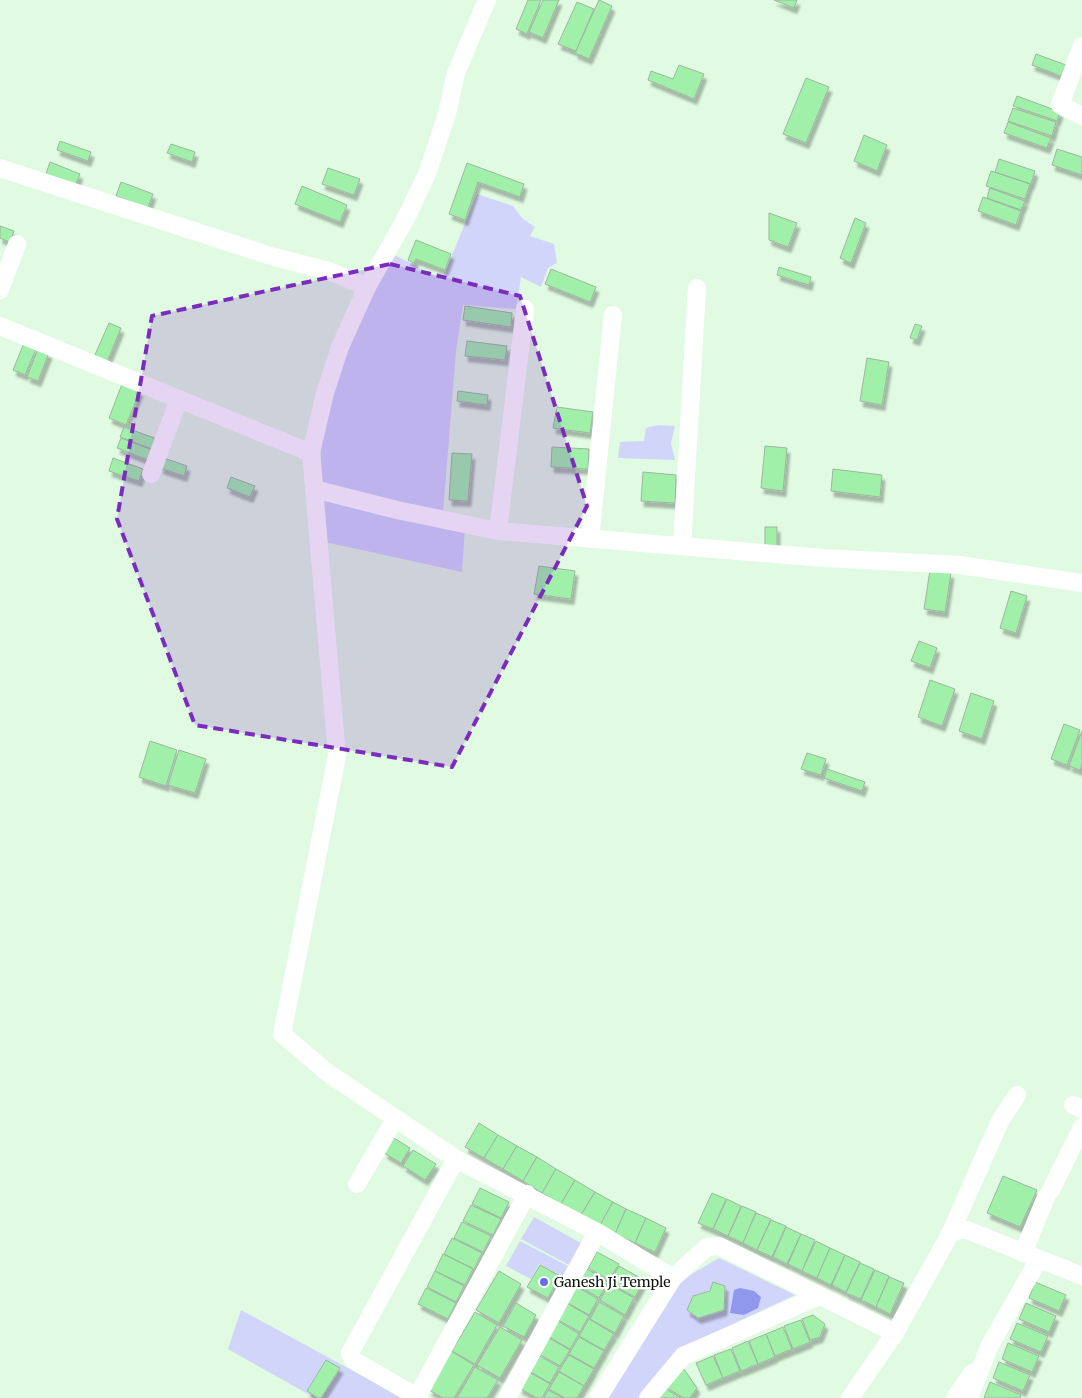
<svg xmlns="http://www.w3.org/2000/svg" width="1082" height="1398" viewBox="0 0 1082 1398" font-family="Merriweather,serif">
	<style>
		.green { fill: #d0d5f9 }
		.water { fill: #9098ee }
		.building { fill: #a1f0a9; stroke: #9db69f; filter: url(#shadow) }
		.lines { fill: none; stroke-linecap: round; stroke-linejoin: round }
		.minor { stroke: #fff; stroke-width: 18 }
		.marked { fill: #7b2cbf; fill-opacity: 0.2; stroke: #7b2cbf; stroke-width: 4; stroke-dasharray: 10 6; stroke-linejoin: round }
		.poi-dot { fill: #6a6ce5; stroke: #fff; stroke-width: 2 }
		.labels { text-anchor: middle; stroke-width: 4.5; stroke-linejoin: round; paint-order: stroke }
		.poi-label { font-size: 14px; fill: #0a120a; stroke: #fff; text-anchor: start }
	</style>
	<defs>
		<filter id="shadow"><feDropShadow dx="3" dy="5.5" stdDeviation="1" flood-color="#0004"/></filter>
	</defs>
	<rect width="100%" height="100%" fill="#e0fbe2"/>
	<g class="green">
		<path d="M477,194L513,206L523,219L535,227L530,236L554,244L557,263L548,268L541,287L521,277L516,309L463,305L456,351L443,513L323,486C323,475 320,462 321,451C325,380 362,316 393,254L442,280Z"/>
		<polygon points="658,425 675,426 671,443 675,460 618,458 620,442 644,441 646,428"/>
		<polygon points="322,498 465,528 462,572 325,542"/>
		<polygon points="534,1217 581,1243 569,1265 521,1239"/>
		<polygon points="520,1241 568,1266 562,1277 539,1264 531,1279 506,1266"/>
		<polygon points="719,1258 795,1295 678,1350 641,1398 608,1398 675,1284"/>
		<polygon points="241,1310 403,1398 315,1398 228,1349"/>
	</g>
	<polygon class="water" points="740,1288 754,1291 761,1297 758,1308 744,1315 730,1313 734,1290"/>
	<g class="building">
		<polygon points="528,0 541,0 527,34 516,29"/>
		<polygon points="543,0 559,0 543,38 529,32"/>
		<polygon points="599,0 612,6 589,59 575,53"/>
		<polygon points="774,0 797,0 794,8"/>
		<polygon points="577,2 594,9 576,51 558,44"/>
		<polygon points="1036,54 1066,65 1061,76 1032,65"/>
		<polygon points="679,65 704,74 694,99 648,80 651,71 673,79"/>
		<polygon points="806,78 829,87 806,143 783,134"/>
		<polygon points="1017,96 1060,112 1057,121 1013,106"/>
		<polygon points="1013,108 1056,122 1052,136 1008,121"/>
		<polygon points="1008,122 1051,138 1047,148 1004,133"/>
		<polygon points="864,135 887,145 877,171 854,161"/>
		<polygon points="60,141 91,152 88,161 57,150"/>
		<polygon points="171,144 195,152 192,162 167,153"/>
		<polygon points="1057,149 1082,157 1082,175 1052,165"/>
		<polygon points="999,159 1035,171 1031,184 995,172"/>
		<polygon points="50,162 80,174 74,188 45,177"/>
		<polygon points="467,163 524,184 520,197 478,182 465,220 449,214"/>
		<polygon points="328,168 360,179 354,195 322,184"/>
		<polygon points="991,171 1030,184 1025,199 986,186"/>
		<polygon points="121,182 153,194 148,208 116,196"/>
		<polygon points="302,186 347,205 340,222 295,204"/>
		<polygon points="990,188 1025,201 1021,210 987,198"/>
		<polygon points="983,197 1021,211 1016,225 978,211"/>
		<polygon points="769,213 797,223 788,247 769,240"/>
		<polygon points="855,218 866,223 851,263 840,258"/>
		<polygon points="0,226 14,231 10,242 0,238"/>
		<polygon points="416,240 451,254 445,270 416,259 414,263 408,260"/>
		<polygon points="779,267 811,277 809,285 777,275"/>
		<polygon points="551,269 596,287 590,302 545,284"/>
		<polygon points="465,306 512,313 511,327 463,320"/>
		<polygon points="109,323 121,328 107,362 94,357"/>
		<polygon points="915,324 922,326 917,340 910,338"/>
		<polygon points="467,341 507,346 505,360 465,356"/>
		<polygon points="24,343 36,349 25,375 13,370"/>
		<polygon points="38,349 49,353 38,381 27,377"/>
		<polygon points="867,358 889,362 882,405 860,401"/>
		<polygon points="122,384 140,391 126,425 109,418"/>
		<polygon points="458,391 488,395 487,405 457,401"/>
		<polygon points="557,407 593,412 590,433 553,428"/>
		<polygon points="124,427 157,439 152,449 120,437"/>
		<polygon points="121,438 152,450 148,460 117,448"/>
		<polygon points="765,446 787,448 783,491 761,488"/>
		<polygon points="552,447 589,449 588,469 551,467"/>
		<polygon points="452,453 472,454 468,501 449,500"/>
		<polygon points="113,458 143,469 139,481 109,471"/>
		<polygon points="164,458 187,466 184,476 160,468"/>
		<polygon points="833,469 882,475 880,497 831,491"/>
		<polygon points="643,472 676,475 675,503 641,501"/>
		<polygon points="231,477 255,486 250,497 227,488"/>
		<rect x="765" y="527" width="12" height="20"/>
		<polygon points="539,566 575,571 571,599 534,594"/>
		<polygon points="930,570 951,573 945,612 924,609"/>
		<polygon points="1011,591 1027,596 1016,633 1000,628"/>
		<polygon points="919,641 937,648 930,668 911,661"/>
		<polygon points="930,680 955,689 942,726 918,717"/>
		<polygon points="971,693 994,701 982,739 959,731"/>
		<polygon points="1064,724 1080,730 1067,765 1051,759"/>
		<polygon points="1082,731 1082,764 1080,770 1069,766"/>
		<polygon points="150,741 177,750 166,786 139,777"/>
		<polygon points="179,750 206,759 195,793 168,785"/>
		<polygon points="807,753 826,759 821,775 801,769"/>
		<polygon points="827,769 865,782 862,791 824,778"/>
		<polygon points="479,1123 498,1135 484,1158 465,1147"/>
		<polygon points="498,1135 517,1146 503,1169 484,1158"/>
		<polygon points="394,1138 410,1148 401,1163 384,1153"/>
		<polygon points="517,1146 537,1157 523,1181 503,1169"/>
		<polygon points="413,1150 436,1164 425,1180 403,1166"/>
		<polygon points="537,1157 556,1169 542,1193 523,1181"/>
		<polygon points="556,1169 575,1180 561,1204 542,1193"/>
		<polygon points="1003,1176 1037,1190 1020,1227 987,1213"/>
		<polygon points="575,1180 595,1192 581,1215 561,1204"/>
		<polygon points="480,1188 509,1202 501,1218 472,1204"/>
		<polygon points="595,1192 613,1202 600,1225 581,1215"/>
		<polygon points="712,1193 726,1199 713,1229 698,1223"/>
		<polygon points="727,1199 741,1206 728,1236 713,1229"/>
		<polygon points="613,1202 626,1209 615,1234 600,1225"/>
		<polygon points="471,1205 501,1219 493,1235 463,1221"/>
		<polygon points="742,1206 756,1212 743,1243 728,1236"/>
		<polygon points="626,1209 646,1218 635,1243 615,1234"/>
		<polygon points="756,1213 771,1219 757,1250 743,1243"/>
		<polygon points="646,1218 666,1228 655,1252 635,1243"/>
		<polygon points="771,1220 786,1226 772,1257 757,1250"/>
		<polygon points="462,1222 491,1236 483,1252 454,1238"/>
		<polygon points="786,1227 801,1234 787,1264 773,1257"/>
		<polygon points="801,1234 815,1240 802,1271 788,1264"/>
		<polygon points="452,1238 482,1253 474,1269 444,1254"/>
		<polygon points="816,1241 830,1248 817,1278 802,1271"/>
		<polygon points="830,1248 845,1255 831,1285 817,1278"/>
		<polygon points="597,1252 619,1264 609,1280 588,1268"/>
		<polygon points="443,1254 473,1269 465,1285 435,1271"/>
		<polygon points="845,1255 860,1262 846,1292 832,1285"/>
		<polygon points="860,1263 874,1269 861,1299 846,1293"/>
		<polygon points="540,1265 560,1276 548,1298 527,1287"/>
		<polygon points="619,1266 644,1280 635,1297 609,1283"/>
		<polygon points="587,1269 608,1282 599,1298 578,1285"/>
		<polygon points="875,1270 889,1276 876,1307 861,1300"/>
		<polygon points="435,1271 464,1286 456,1302 427,1287"/>
		<polygon points="499,1271 521,1284 499,1323 476,1310"/>
		<polygon points="889,1277 904,1283 890,1314 876,1307"/>
		<polygon points="713,1282 725,1286 724,1310 698,1318 687,1310 693,1296 710,1291"/>
		<polygon points="1035,1282 1066,1295 1059,1311 1029,1298"/>
		<polygon points="609,1284 634,1298 625,1315 600,1300"/>
		<polygon points="577,1287 598,1299 589,1315 568,1303"/>
		<polygon points="426,1288 456,1303 448,1319 418,1304"/>
		<polygon points="599,1302 624,1316 615,1333 590,1319"/>
		<polygon points="516,1303 536,1315 524,1337 503,1326"/>
		<polygon points="1026,1303 1056,1316 1049,1332 1019,1319"/>
		<polygon points="568,1304 589,1316 580,1332 558,1320"/>
		<polygon points="475,1312 497,1325 475,1364 452,1351"/>
		<polygon points="813,1315 825,1324 820,1337 810,1340 802,1319"/>
		<polygon points="589,1319 614,1334 604,1350 579,1336"/>
		<polygon points="801,1320 810,1342 793,1349 784,1326"/>
		<polygon points="558,1321 579,1334 570,1349 549,1337"/>
		<polygon points="1017,1323 1048,1336 1041,1352 1010,1339"/>
		<polygon points="500,1327 522,1340 500,1378 477,1365"/>
		<polygon points="783,1327 792,1349 775,1356 766,1334"/>
		<polygon points="766,1334 775,1357 758,1364 749,1341"/>
		<polygon points="579,1337 604,1351 594,1368 569,1354"/>
		<polygon points="549,1338 570,1350 560,1366 539,1354"/>
		<polygon points="748,1341 758,1364 741,1371 732,1348"/>
		<polygon points="1008,1343 1039,1356 1032,1372 1002,1359"/>
		<polygon points="731,1349 740,1371 723,1378 714,1355"/>
		<polygon points="451,1351 474,1365 454,1398 443,1398 429,1390"/>
		<polygon points="538,1355 559,1367 550,1383 529,1371"/>
		<polygon points="569,1355 594,1369 584,1386 559,1371"/>
		<polygon points="713,1356 723,1378 706,1385 696,1363"/>
		<polygon points="326,1360 340,1368 321,1398 318,1398 307,1391"/>
		<polygon points="999,1362 1030,1375 1023,1391 993,1378"/>
		<polygon points="681,1365 697,1388 690,1398 684,1398 665,1387"/>
		<polygon points="475,1367 498,1380 487,1398 457,1398"/>
		<polygon points="529,1372 550,1384 542,1398 537,1398 519,1388"/>
		<polygon points="559,1372 584,1386 577,1398 565,1398 549,1389"/>
		<polygon points="990,1382 1021,1395 1020,1398 984,1398"/>
		<polygon points="664,1388 681,1398 658,1398"/>
		<polygon points="548,1390 563,1398 544,1398"/>
	</g>
	<g class="lines">
		<g class="minor">
			<polyline points="1082,46 1060,105 1082,116"/>
			<polyline points="0,168 274,257 329,271 367,287 340,347 325,393 311,453 337,756 282,1034 328,1073 456,1159 597,1232 673,1278"/>
			<polyline points="367,287 406,218 427,174 447,114 456,73 487,0"/>
			<polyline points="0,290 17,244"/>
			<polyline points="525,309 498,531 823,558 960,565 1082,583"/>
			<polyline points="0,326 311,453"/>
			<polyline points="151,474 179,399"/>
			<polyline points="314,489 397,510 498,531"/>
			<polyline points="590,539 613,315"/>
			<polyline points="682,546 697,288"/>
			<polyline points="1073,1105 1082,1109"/>
			<polyline points="357,1184 395,1119"/>
			<polyline points="1051,1190 1082,1127"/>
			<polyline points="950,1234 1000,1121 1017,1095"/>
			<polyline points="1023,1253 1046,1197"/>
			<polyline points="417,1397 527,1194"/>
			<polyline points="419,1398 353,1360 350,1353 456,1159"/>
			<polyline points="507,1398 597,1232"/>
			<polyline points="598,1398 673,1278 707,1247 719,1246 895,1333"/>
			<polyline points="648,1398 683,1356 819,1296"/>
			<polyline points="850,1398 895,1333 950,1234 960,1230 967,1230 1082,1276"/>
			<polyline points="955,1398 972,1373"/>
			<polyline points="969,1398 990,1345 1039,1259"/>
		</g>
	</g>
	<path class="marked" d="M390,264L520,296L587,506L452,767L195,725L117,519L152,316Z"/>
	<circle class="poi-dot" cx="544" cy="1282" r="5"/>
	<g class="labels">
		<g class="poi-label">
			<text x="554" y="1287">Ganesh Ji Temple</text>
		</g>
	</g>
</svg>
